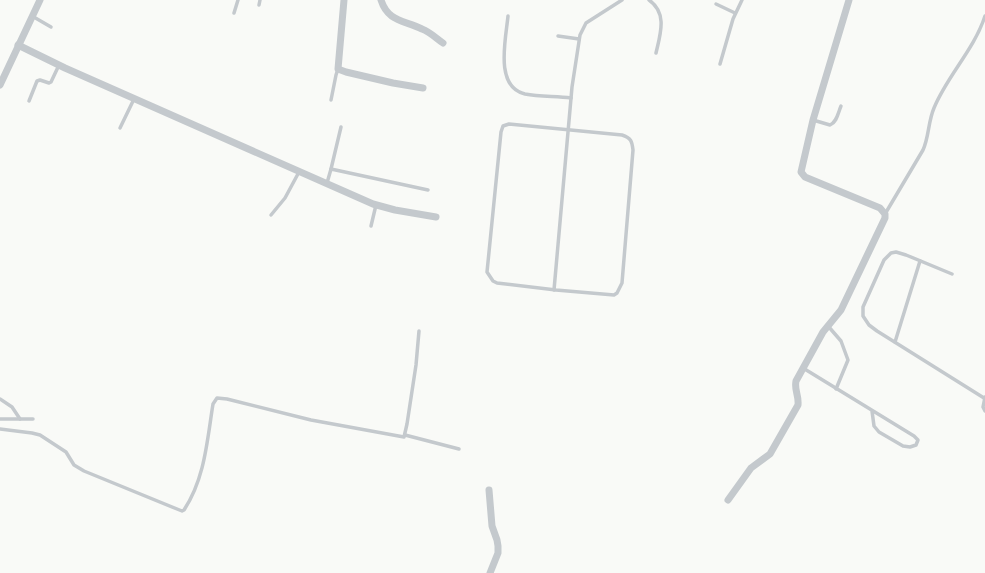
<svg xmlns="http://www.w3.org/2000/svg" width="985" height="573" viewBox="0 0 985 573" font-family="'Alegreya Sans',sans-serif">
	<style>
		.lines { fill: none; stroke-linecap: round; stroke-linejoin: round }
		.service { stroke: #c4c9cd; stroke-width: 3.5 }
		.minor { stroke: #c4c9cd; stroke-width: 7 }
	</style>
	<rect width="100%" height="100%" fill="#f9faf7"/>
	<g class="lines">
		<g class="service">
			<path d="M649,0C668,13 660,35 656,53"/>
			<polyline points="716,4 735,13"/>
			<polyline points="259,5 260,0"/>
			<polyline points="234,13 238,0"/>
			<polyline points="32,16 51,27"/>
			<path d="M508,16C506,38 494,87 525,94C540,97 556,96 571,98"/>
			<polyline points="558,36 579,39"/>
			<polyline points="720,64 733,19 742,0"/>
			<polyline points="331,100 336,75 338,69"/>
			<polyline points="29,101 37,81 40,80 49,83 51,82 59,65"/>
			<path d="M813,120L830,125C837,122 838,113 841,106"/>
			<path d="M509,124L622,135C631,138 632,141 633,150L622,283L617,293L614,295L556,290L497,283L493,281L487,272L501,132L503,126Z"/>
			<polyline points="120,128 134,99"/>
			<polyline points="331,169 341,127"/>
			<polyline points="327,183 331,169 428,190"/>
			<path d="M885,214L923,150C929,137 928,122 934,108C947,76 974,50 985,16"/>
			<polyline points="271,215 285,198 299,172"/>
			<polyline points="371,226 376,205"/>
			<polyline points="952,274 906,255 896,252 891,253 884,260 863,307 863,316 869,325 877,331 984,398"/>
			<polyline points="554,290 572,87 580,35 586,23 622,0"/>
			<polyline points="828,326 841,341 848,360 836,389"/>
			<polyline points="895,342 920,261"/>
			<polyline points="803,368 914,436 918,440 916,445 910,447 903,446 879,432 874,426 872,411"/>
			<polyline points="985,397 983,407 985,411"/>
			<polyline points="0,399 12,407 20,419"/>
			<polyline points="0,419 33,419"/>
			<path d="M0,429L32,433L40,435L66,452L74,465L84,471L182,511L184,510C205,478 207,441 213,404L217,398L227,399L311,420L404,437L407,424L416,365L419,331"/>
			<polyline points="405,435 459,449"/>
		</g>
		<g class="minor">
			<polyline points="344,0 338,69 346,72 393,83 423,88"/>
			<path d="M381,0C388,22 404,20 422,29C430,32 436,38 443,43"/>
			<polyline points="18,45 65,68 373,204 395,210 436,217"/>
			<polyline points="0,85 40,0"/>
			<polyline points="489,490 492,526 497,540 498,546 498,553 490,573"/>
			<path d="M728,500L751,468L770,454L798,405C799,395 794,390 796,381L823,332L841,310L885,218V214L880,208L805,177L801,172L813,120L849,0"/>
		</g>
	</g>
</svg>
